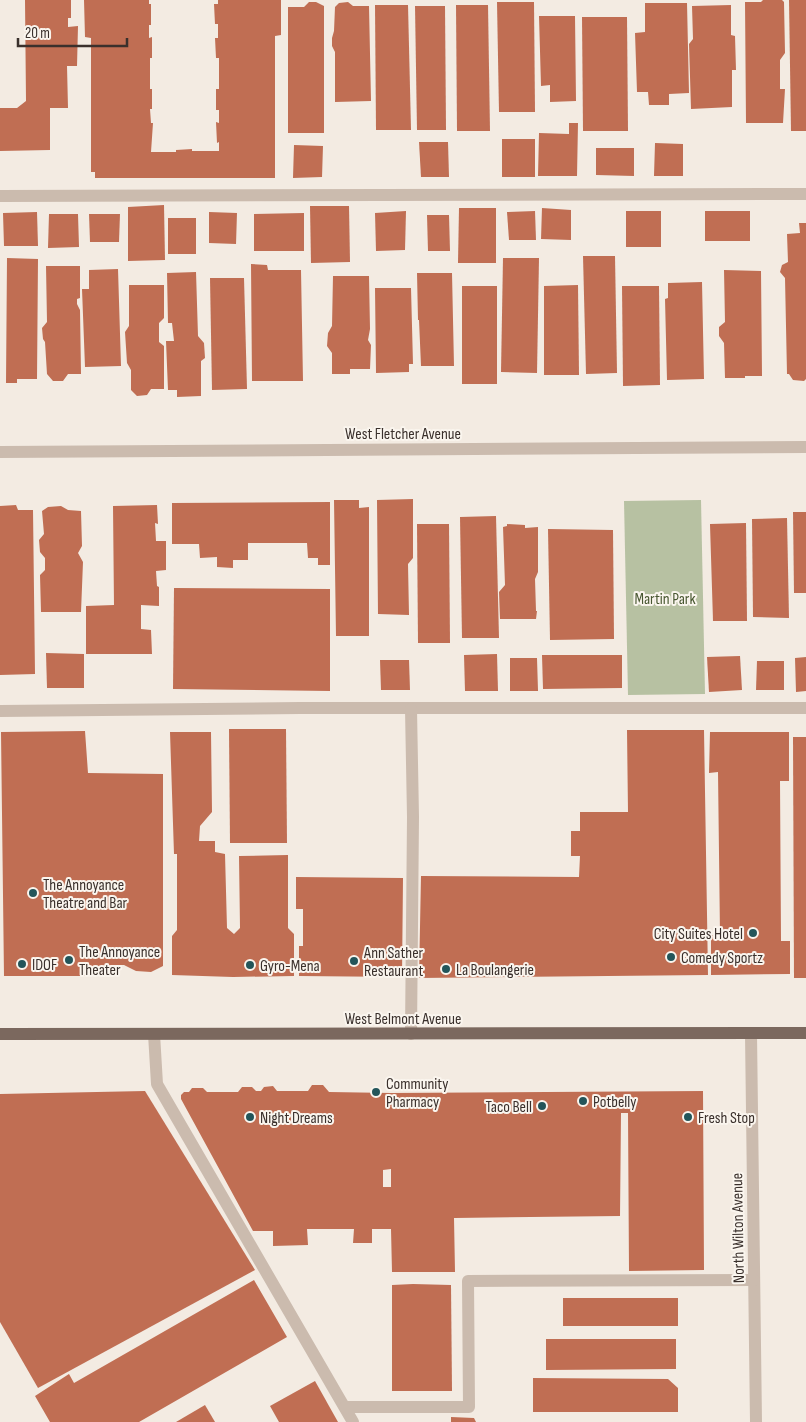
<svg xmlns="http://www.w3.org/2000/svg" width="806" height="1422" viewBox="0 0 806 1422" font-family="'Sofia Sans Condensed',sans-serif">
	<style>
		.green { fill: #b7c1a2 }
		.building { fill: #c06e53; fill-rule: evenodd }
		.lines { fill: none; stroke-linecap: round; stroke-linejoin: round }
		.minor { stroke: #cbbbae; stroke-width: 12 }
		.major { stroke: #7b685e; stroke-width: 12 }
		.poi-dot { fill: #23555a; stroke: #faf5ee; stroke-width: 2 }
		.labels { text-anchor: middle; stroke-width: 4; stroke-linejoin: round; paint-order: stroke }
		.street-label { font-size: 16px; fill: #3a302c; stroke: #faf5ee }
		.park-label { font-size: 16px; fill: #485731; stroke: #faf5ee }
		.poi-label { font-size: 16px; fill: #3a302c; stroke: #faf5ee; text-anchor: start }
	</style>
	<rect width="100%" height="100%" fill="#f3ebe2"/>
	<polygon class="green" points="701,500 705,694 628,695 624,501"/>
	<g class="building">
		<polygon points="25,0 71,0 71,18 68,18 68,27 78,26 77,66 67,66 68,108 50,108 50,150 0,151 0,108 17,108 26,101"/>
		<polygon points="84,0 149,0 149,4 151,4 151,25 149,25 149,38 152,37 152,58 150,58 150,89 152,89 152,109 150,109 151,123 153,123 151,152 176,152 176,150 192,149 192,151 219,151 219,142 217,143 216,122 219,123 219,110 216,110 216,89 219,89 219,58 216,58 215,38 218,38 218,24 215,24 214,4 218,4 218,0 281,0 281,35 275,36 275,178 95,178 95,172 91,172 91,38 85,37"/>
		<polygon points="763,0 782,0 784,2 785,53 780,60 780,89 785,89 783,123 746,123 745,2 761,2"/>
		<polygon points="789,0 806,0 806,131 791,131"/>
		<polygon points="309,2 316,2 324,6 324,133 288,133 288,7 304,7"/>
		<polygon points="348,2 353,6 369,6 371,101 335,102 335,52 332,46 332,38 334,31 335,7 339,3"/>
		<polygon points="497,2 534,2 535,112 499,112"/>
		<polygon points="645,3 687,3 689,93 669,94 669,105 649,105 648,92 637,92 635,33 645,32"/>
		<polygon points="375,5 408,5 411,130 376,130"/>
		<polygon points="456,5 488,5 490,131 457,131"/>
		<polygon points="731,5 731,35 735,36 736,70 732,70 732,107 691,109 689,44 693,39 692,6"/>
		<polygon points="415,6 445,6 446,130 417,130"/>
		<polygon points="539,16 575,16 576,101 550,102 550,85 541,86"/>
		<polygon points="582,17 627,17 628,131 583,131"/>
		<polygon points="569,123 578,123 577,176 538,176 539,133 569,134"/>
		<rect x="502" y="139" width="33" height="38"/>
		<polygon points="419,142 448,142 449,177 421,177"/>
		<polygon points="655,143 683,144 683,176 654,176"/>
		<polygon points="294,145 323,146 322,177 293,178"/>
		<polygon points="596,148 634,148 634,176 596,175"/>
		<polygon points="164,205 165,260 128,261 128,207"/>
		<polygon points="310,206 349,206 350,262 311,263"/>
		<polygon points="459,208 496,208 496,263 458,263"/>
		<polygon points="542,208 571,210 571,240 541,239"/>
		<polygon points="406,211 405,250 376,251 375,213"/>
		<polygon points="535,211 536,240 509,240 507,212"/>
		<rect x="626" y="211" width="35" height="36"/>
		<rect x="705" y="211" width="45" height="30"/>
		<polygon points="37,212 38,246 4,246 3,213"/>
		<polygon points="209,212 237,213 236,244 209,243"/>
		<polygon points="304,213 304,251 254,251 254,214"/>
		<polygon points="49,214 78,214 79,247 48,248"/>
		<polygon points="89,214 120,214 119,242 90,242"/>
		<polygon points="427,215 449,215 450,251 428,251"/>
		<rect x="168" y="218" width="28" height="36"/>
		<polygon points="799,223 806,223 806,379 804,381 793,380 789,374 787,374 785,278 780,272 782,265 788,262 787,234 800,233"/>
		<polygon points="583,256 615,256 617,373 586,374"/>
		<polygon points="7,258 38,259 37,379 17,379 17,383 6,383"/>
		<polygon points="503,258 539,258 537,373 501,372"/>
		<polygon points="251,264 267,265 268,270 301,270 303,381 252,381"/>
		<polygon points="46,266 80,266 80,298 77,299 77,304 80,310 81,374 68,374 63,381 53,381 47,374 45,342 43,339 42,328 47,322"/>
		<polygon points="118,269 121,366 85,367 82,289 89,289 89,270"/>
		<polygon points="724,270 761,271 762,376 745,376 745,378 725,378 724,343 719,336 719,327 725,322"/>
		<polygon points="196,272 198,336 204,343 205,358 201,361 201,396 177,397 177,390 168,390 166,341 174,341 172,323 168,323 167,273"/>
		<polygon points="417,273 452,273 454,366 421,366 419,320 418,320"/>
		<polygon points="333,276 369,276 370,329 368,340 371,345 370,369 350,369 350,374 332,374 332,353 327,346 328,333 332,326"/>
		<polygon points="210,278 244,278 247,389 212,390"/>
		<polygon points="702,282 704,379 667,380 665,299 668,298 668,283"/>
		<polygon points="129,285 164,285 164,318 159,323 159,342 164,346 164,389 151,389 147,395 137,396 131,390 131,370 127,363 125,332 129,326"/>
		<polygon points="578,285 579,375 544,375 544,286"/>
		<rect x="462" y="286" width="35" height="98"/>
		<polygon points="622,286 659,286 660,385 623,386"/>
		<polygon points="375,288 411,288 413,364 409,364 409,372 376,373"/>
		<polygon points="413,499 413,558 408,564 409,615 378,614 377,500"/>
		<polygon points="334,500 359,500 359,508 369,507 369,636 336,636"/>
		<polygon points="330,502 330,565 318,565 318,558 308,558 307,543 248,543 248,560 233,560 233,568 217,567 217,557 200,558 199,544 172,544 172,503"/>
		<polygon points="16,505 18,510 33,510 35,674 0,675 0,506"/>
		<polygon points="157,505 158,524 155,523 156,541 166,541 166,570 156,571 157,586 159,587 159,606 141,605 141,629 151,630 152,654 86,654 86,606 114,605 113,506"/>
		<polygon points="61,506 68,510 81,511 82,546 78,553 83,562 81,612 41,612 40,575 45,570 45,558 40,552 39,540 44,534 42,511 48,507"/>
		<polygon points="793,512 806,512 806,593 794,593"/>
		<polygon points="496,516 499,638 462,638 460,517"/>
		<polygon points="787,518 789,618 753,617 752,519"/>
		<polygon points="746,523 747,621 713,621 710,524"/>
		<polygon points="417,524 449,524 450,643 418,643"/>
		<polygon points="507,524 525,525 525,528 538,527 538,572 535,579 536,611 537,611 536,619 500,619 499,592 505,585 503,527 507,526"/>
		<polygon points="548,529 613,530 614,639 550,640"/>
		<polygon points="174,588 330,589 330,691 173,689"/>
		<polygon points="46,653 84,654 84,688 47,688"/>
		<polygon points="497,654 498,691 465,691 464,655"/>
		<polygon points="542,655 622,655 622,688 543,689"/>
		<polygon points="740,656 742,690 709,692 707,657"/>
		<polygon points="806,657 806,691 796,692 795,658"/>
		<polygon points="510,658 537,658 538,691 510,691"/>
		<polygon points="380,660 409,660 410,690 381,690"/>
		<polygon points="757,661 784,661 784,690 756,690"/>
		<polygon points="229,729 286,729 287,843 230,843"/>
		<polygon points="627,730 704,730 708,975 419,978 421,876 579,877 580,856 571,856 571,831 580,831 580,812 628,812"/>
		<polygon points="85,731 88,773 163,774 163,966 151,972 136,971 124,965 111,965 98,969 88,976 4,976 1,732"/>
		<polygon points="170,732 211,732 212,812 200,826 199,841 215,841 215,852 225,854 227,928 234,934 240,928 239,856 288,855 288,928 294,934 294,976 233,977 172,975 172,936 177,930 177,854 174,854"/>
		<polygon points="710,732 789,732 789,781 780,781 781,941 790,941 790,974 711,975 711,935 720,935 718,772 709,773"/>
		<polygon points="793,737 806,737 806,978 794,978"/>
		<polygon points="296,877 403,878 402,977 299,976 299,946 303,946 303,909 296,909"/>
		<path d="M312,1085H323L329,1092L391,1093L703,1091L704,1270L629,1271L628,1113H621L620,1216L454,1218L455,1272H392L391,1229H372V1243H353L354,1229H307L308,1245L273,1246V1231H253L181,1099V1095L184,1092H189L192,1088H203L207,1092H238L242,1087H252L256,1091H261L264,1087L273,1086L277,1091H308ZM391,1169V1187H383V1170Z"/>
		<polygon points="145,1091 255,1270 38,1388 0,1322 0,1094"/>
		<polygon points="254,1280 287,1337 139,1422 50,1422 35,1396 69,1374 74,1383"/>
		<polygon points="413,1284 451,1285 452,1391 392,1391 392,1285"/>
		<rect x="563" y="1298" width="115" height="28"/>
		<polygon points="546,1339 676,1339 676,1369 546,1370"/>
		<polygon points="533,1378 668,1379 678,1388 678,1412 533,1412"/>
		<polygon points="315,1381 338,1422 279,1422 270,1406"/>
		<polygon points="205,1405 215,1422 176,1422"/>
		<polygon points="451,1417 474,1418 476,1422 451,1422"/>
	</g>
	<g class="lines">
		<g class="minor">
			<polyline points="0,196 806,194"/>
			<polyline points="0,452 806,447"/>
			<polyline points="0,711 300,708 806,708"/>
			<polyline points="154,1034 157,1084 353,1422"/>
			<polyline points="411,1034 413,817 411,709"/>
			<polyline points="751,1034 756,1422"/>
			<polyline points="345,1407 469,1407 468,1281 754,1280"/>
		</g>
		<polyline class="major" points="0,1034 806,1033"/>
	</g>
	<g class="poi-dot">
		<circle cx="33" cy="893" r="5"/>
		<circle cx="753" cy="933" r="5"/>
		<circle cx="671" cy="957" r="5"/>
		<circle cx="69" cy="960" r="5"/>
		<circle cx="354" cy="961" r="5"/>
		<circle cx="22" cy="964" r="5"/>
		<circle cx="250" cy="965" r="5"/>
		<circle cx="446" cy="969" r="5"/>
		<circle cx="376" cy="1092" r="5"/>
		<circle cx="583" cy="1101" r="5"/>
		<circle cx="542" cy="1106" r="5"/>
		<circle cx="250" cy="1117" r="5"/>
		<circle cx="688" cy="1117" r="5"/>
	</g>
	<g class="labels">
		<g class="street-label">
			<text x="403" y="439">West Fletcher Avenue</text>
			<text x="403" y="1024">West Belmont Avenue</text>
			<text transform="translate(737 1228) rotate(-91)" y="6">North Wilton Avenue</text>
		</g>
		<g class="park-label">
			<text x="665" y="604">Martin Park</text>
		</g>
		<g class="poi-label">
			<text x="43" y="890">The Annoyance<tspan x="43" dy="18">Theatre and Bar</tspan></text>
			<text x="743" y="939" text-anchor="end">City Suites Hotel</text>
			<text x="79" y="957">The Annoyance<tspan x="79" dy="18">Theater</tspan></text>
			<text x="364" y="958">Ann Sather<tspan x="364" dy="18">Restaurant</tspan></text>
			<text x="681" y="963">Comedy Sportz</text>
			<text x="32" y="970">IDOF</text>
			<text x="260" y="971">Gyro-Mena</text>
			<text x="456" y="975">La Boulangerie</text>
			<text x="386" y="1089">Community<tspan x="386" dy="18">Pharmacy</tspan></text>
			<text x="593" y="1107">Potbelly</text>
			<text x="532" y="1112" text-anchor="end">Taco Bell</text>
			<text x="260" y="1123">Night Dreams</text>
			<text x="698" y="1123">Fresh Stop</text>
		</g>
	</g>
	<path d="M18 38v8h109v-8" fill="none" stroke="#3a302c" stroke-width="2.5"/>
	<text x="25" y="38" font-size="15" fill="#3a302c" stroke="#faf5ee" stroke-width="4" paint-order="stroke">20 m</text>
</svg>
